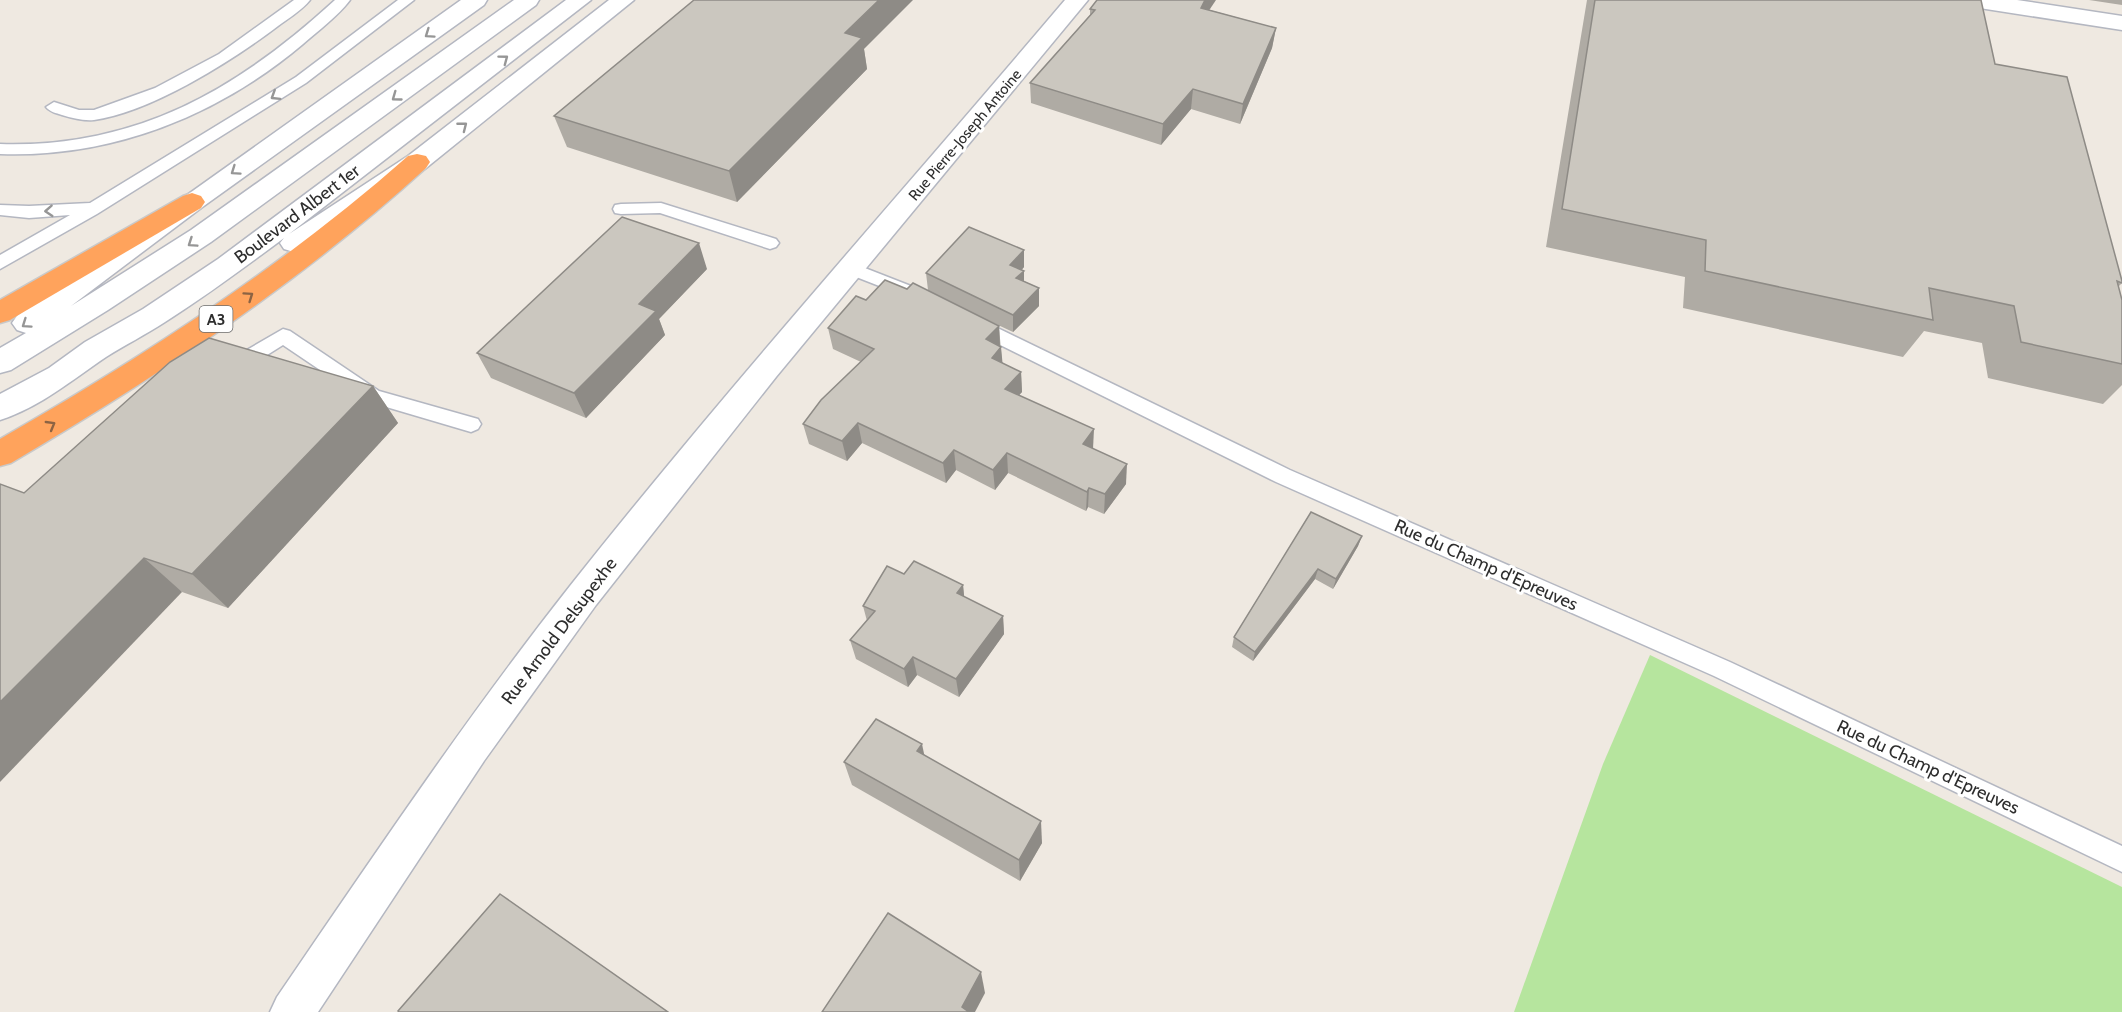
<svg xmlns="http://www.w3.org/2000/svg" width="2122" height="1012" viewBox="0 0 2122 1012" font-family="Cabin,sans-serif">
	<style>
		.green { fill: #b6e59e }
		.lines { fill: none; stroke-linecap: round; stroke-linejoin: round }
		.lane-casing { stroke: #b4b7c1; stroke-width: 3 }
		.street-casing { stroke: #b4b7c1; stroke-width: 3 }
		.secondary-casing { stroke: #b4b7c1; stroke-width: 3 }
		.highway-casing { stroke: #c9c9c9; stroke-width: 3 }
		.lane { fill: #fff; fill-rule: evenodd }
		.street { fill: #fff; fill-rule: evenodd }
		.secondary { fill: #fff; fill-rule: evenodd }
		.highway { fill: #ffa35c; fill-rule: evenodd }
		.wall { fill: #afaba4 }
		.shaded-wall { fill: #8e8b86 }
		.building { fill: #cbc7bf; stroke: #8e8b86; stroke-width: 1.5 }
		.oneway { stroke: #969696 }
		.oneway2 { stroke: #8c6343 }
		.labels { text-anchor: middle; stroke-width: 6; stroke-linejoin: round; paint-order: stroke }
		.far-street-label { font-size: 15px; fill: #2e2e2e; stroke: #fff }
		.shield { fill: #fff; stroke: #6d6d6d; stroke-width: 1.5 }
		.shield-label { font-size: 16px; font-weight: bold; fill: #2e2e2e }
		.street-label { font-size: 18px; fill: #2e2e2e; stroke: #fff }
	</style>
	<rect width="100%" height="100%" fill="#efe9e1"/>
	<polygon class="green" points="1650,655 2122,887 2122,1012 1514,1012 1603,764"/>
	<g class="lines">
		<defs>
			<g id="lane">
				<path d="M294,0H310C302,10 289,18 278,26C232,61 151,112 94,120C83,121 72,118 62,115C56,113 50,112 46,107L54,102L79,110H94L155,88L219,54Z"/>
				<path d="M335,0H350C338,16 319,30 303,44C218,116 112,158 0,154V144C136,148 237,90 335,0Z"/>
				<polygon points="398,0 414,0 306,83 97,214 0,269 0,255 70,215 29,218 0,215 0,205 29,206 90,203 296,77"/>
				<polygon points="661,203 776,239 779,243 776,247 770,249 660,213 621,214 615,213 613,209 615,205 621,204"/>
				<polygon points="852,263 916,288 919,292 916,296 910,298 846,273 843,269 846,265"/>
				<polygon points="975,317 1290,470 1730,662 2122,846 2122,872 1714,676 1276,482 968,329 966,324 968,319"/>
				<polygon points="283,329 290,331 379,391 478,419 481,424 478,429 471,432 366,401 283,345 240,372 233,374 226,372 223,367 226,362"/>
			</g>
			<polygon id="street" points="1962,0 2017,0 2122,16 2122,30 1973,7 1965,5"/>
			<g id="secondary">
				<polygon points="461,0 487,0 484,5 201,208 71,306 191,230 514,0 539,0 536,5 211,242 108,310 11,370 0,373 0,348 26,333 17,330 12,323 17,316"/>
				<path d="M566,0H591L289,234L408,156L609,0H634L426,168L304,249L294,252L284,249L280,243L284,238C245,267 206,296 165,322C145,335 125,345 106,357C72,380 40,407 0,420V394L49,368L85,342L143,309L218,259Z"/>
				<path d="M1065,0H1088L776,377L596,605L484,761L318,1012H270L277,997C372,858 466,718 570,586C729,385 900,195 1065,0Z"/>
			</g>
			<g id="highway">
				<path d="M417,154L426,156L430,162L426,168C298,284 160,375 11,463L0,466V439C145,356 282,267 408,156Z"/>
				<polygon points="192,193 201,196 205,202 201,208 10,320 0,323 0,300 183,196"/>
			</g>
		</defs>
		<use href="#lane" class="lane-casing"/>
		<use href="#street" class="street-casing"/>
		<use href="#secondary" class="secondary-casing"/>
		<use href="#highway" class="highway-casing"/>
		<use href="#lane" class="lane"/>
		<use href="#street" class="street"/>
		<use href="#secondary" class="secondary"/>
		<use href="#highway" class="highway"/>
	</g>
	<g class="wall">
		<polygon points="1587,0 1981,0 1995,64 2122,281 2122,283 2118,287 2122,300 2122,385 2103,404 1988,378 1982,343 1924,331 1903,357 1683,308 1685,277 1546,247"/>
		<polygon points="2089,0 2122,0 2122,5"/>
		<polygon points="1090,9 1210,10 1276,28 1272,48 1240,124 1191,109 1161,145 1031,103 1030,83 1090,15"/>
		<polygon points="864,49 867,69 737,202 567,147 554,116"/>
		<polygon points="1024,267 1022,270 1024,271 1024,281 1039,288 1039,306 1013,332 968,311 999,326 1002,363 1021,372 1022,392 1019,395 1093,448 1126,484 1104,514 1088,507 1086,511 1008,473 995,490 956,470 946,483 862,443 847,461 809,444 803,424 861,362 833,349 828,328 866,300 907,289 928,290 926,273"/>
		<polygon points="707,269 659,319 665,335 586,418 491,378 477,353"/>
		<polygon points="373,386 398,423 228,608 182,592 24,493"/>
		<polygon points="1311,512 1362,536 1358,546 1333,589 1315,579 1253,661 1232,647 1234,637"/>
		<polygon points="904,574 963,585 964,597 1003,616 1004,634 959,697 917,675 908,687 856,659 850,640 867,621 863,606"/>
		<polygon points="924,755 1042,843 1020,881 852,785 844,762"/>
	</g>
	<g class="shaded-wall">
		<polygon points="879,0 913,0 864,49 867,69 737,202 729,171 845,33"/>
		<polygon points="1205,0 1216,0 1198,27 1201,8"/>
		<polygon points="1276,28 1272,48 1240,124 1243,104"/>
		<polygon points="1193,89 1191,109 1161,145 1163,124"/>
		<polygon points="699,243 707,269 659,319 665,335 586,418 574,393 639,304"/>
		<polygon points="1024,250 1024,267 1010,282 1010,265"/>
		<polygon points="1024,271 1024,288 1016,278"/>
		<polygon points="1039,288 1039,306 1013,332 1013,315"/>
		<polygon points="999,326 1000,346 986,339"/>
		<polygon points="1001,347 1003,368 992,358"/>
		<polygon points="1021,372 1022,392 1006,409 1005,389"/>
		<polygon points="373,386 398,423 228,608 192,574"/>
		<polygon points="858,423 862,443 847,461 842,441"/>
		<polygon points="1094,429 1093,449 1083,444"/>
		<polygon points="954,450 956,470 946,483 943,463"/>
		<polygon points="1007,453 1008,473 995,490 993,470"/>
		<polygon points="1127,464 1126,484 1104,514 1105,494"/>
		<polygon points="1089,488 1088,507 1086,511 1087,492"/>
		<polygon points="1362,536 1358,546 1333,589 1336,579"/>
		<polygon points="144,558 182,592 0,782 0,702"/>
		<polygon points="1318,569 1315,579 1253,661 1255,652"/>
		<polygon points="963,585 965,605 957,593"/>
		<polygon points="1003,616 1004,634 959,697 956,679"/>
		<polygon points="913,657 917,675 908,687 904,669"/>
		<polygon points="922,744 927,768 917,751"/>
		<polygon points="1041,821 1042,843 1020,881 1019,860"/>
		<polygon points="981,972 985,993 975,1012 963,1012 962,1007"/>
	</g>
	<g class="building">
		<polygon points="694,0 879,0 845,33 862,38 729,171 554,116"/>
		<polygon points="1097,0 1205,0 1201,8 1276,28 1243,104 1193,89 1163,124 1030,83 1095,10 1090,9"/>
		<polygon points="1595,0 1981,0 1995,64 2067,77 2122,281 2122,283 2117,281 2122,300 2122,364 2021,342 2014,306 1929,288 1933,320 1705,271 1706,240 1562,209"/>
		<polygon points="622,217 699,243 639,304 656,311 574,393 477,353"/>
		<polygon points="969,227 1024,250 1010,265 1024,271 1016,278 1039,288 1013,315 926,273"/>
		<polygon points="885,280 907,289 913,283 999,326 986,339 1001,347 992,358 1021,372 1005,389 1094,429 1083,444 1127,464 1105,494 1089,488 1087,492 1007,453 993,470 954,450 943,463 858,423 842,441 803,424 821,400 874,349 828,328 856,296 866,300"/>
		<polygon points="209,338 373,386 192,574 144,558 0,702 0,484 24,493 170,362"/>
		<polygon points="1311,512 1362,536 1336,579 1318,569 1255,652 1234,637"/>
		<polygon points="914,561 963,585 957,593 1003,616 956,679 913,657 904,669 850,640 875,611 863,606 887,566 904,574"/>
		<polygon points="876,719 922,744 917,751 1041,821 1019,860 844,762"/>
		<polygon points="500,894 668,1012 399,1012 398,1011"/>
		<polygon points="888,913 981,972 962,1007 969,1012 822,1012"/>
	</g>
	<defs><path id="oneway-chevron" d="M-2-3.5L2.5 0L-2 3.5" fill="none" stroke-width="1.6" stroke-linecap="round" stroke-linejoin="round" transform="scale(1.5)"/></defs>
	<g class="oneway">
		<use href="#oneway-chevron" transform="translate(429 34) rotate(145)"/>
		<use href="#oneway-chevron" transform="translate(504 59) rotate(-37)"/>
		<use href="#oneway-chevron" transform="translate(275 96) rotate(148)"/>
		<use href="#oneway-chevron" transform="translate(396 97) rotate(144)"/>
		<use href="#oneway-chevron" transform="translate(463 126) rotate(-38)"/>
		<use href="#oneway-chevron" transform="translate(235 171) rotate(145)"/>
		<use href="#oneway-chevron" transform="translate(49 211) rotate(176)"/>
		<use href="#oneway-chevron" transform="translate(192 243) rotate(146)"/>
		<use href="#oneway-chevron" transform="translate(26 324) rotate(145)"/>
	</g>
	<g class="oneway2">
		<use href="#oneway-chevron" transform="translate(249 296) rotate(-35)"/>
		<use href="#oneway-chevron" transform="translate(51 425) rotate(-30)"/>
	</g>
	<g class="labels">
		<g class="far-street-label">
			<text transform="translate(965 135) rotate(-50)" y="5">Rue Pierre-Joseph Antoine</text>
		</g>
		<rect class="shield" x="199.5" y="306" width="33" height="26" rx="4.5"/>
		<g class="shield-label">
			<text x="216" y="325">A3</text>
		</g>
		<g class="street-label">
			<text transform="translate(297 214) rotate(-37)" y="6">Boulevard Albert 1er</text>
			<text transform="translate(1486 565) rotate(24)" y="6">Rue du Champ d'Epreuves</text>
			<text transform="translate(559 631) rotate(-53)" y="6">Rue Arnold Delsupexhe</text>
			<text transform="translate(1928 767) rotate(25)" y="6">Rue du Champ d'Epreuves</text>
		</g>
	</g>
</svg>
